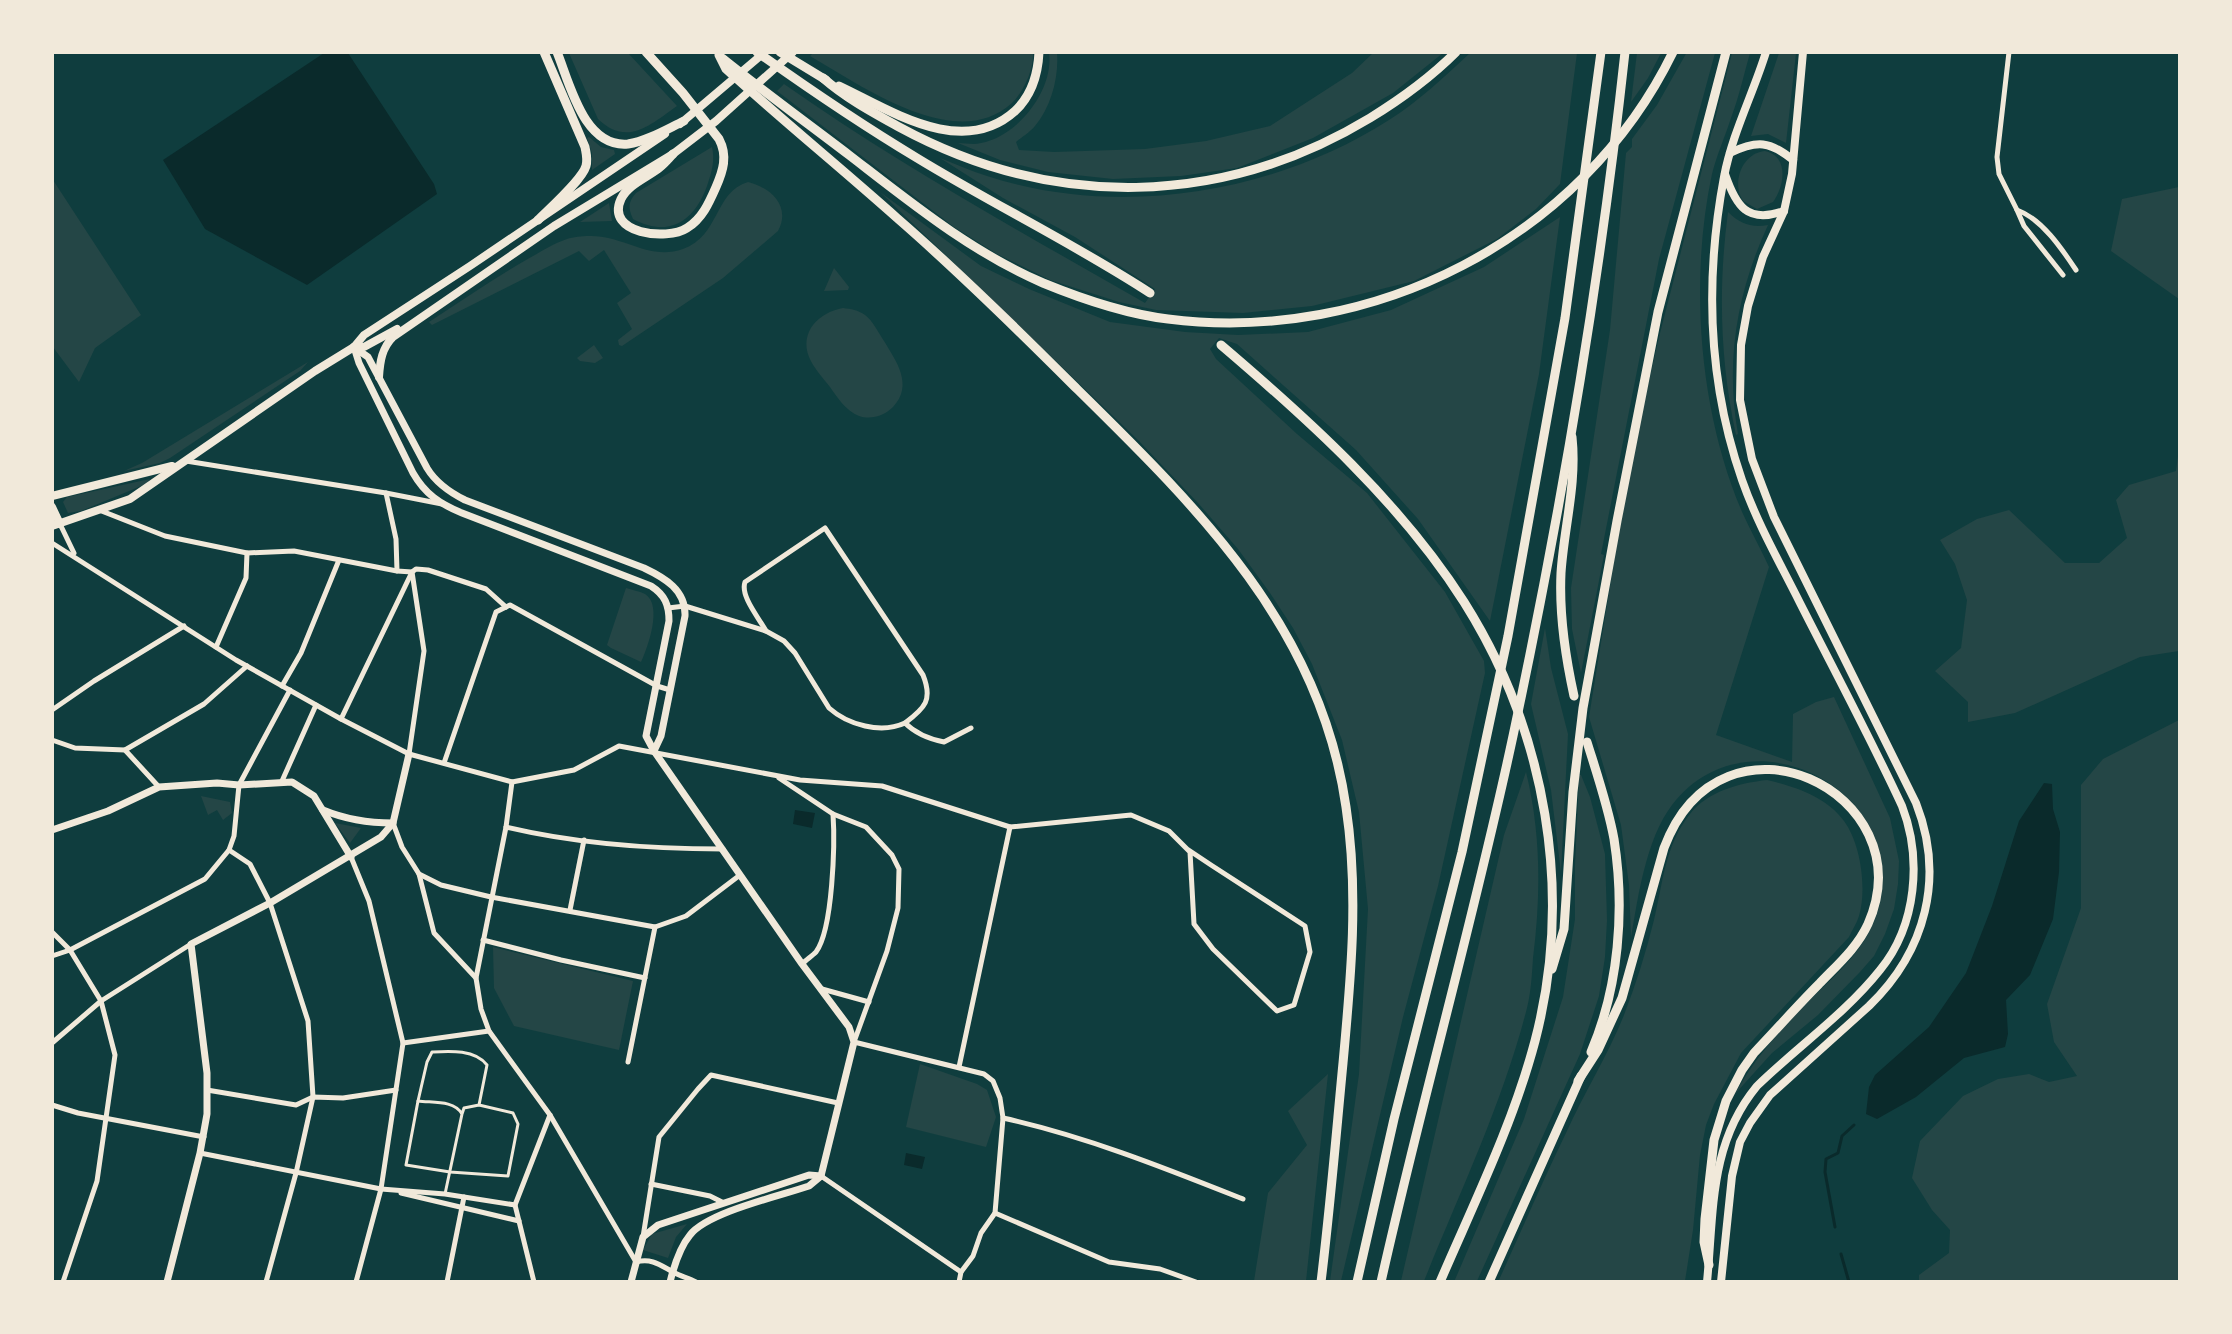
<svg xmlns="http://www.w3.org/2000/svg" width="2232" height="1334" viewBox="0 0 2232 1334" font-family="Ubuntu,sans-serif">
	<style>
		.green { fill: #244646 }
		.water { fill: #0a2a2b }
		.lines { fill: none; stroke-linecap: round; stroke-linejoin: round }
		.stream { stroke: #0a2a2b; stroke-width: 3 }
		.service { stroke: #f1e9da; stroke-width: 3 }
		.minor { stroke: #f1e9da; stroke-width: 5 }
		.tertiary { stroke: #f1e9da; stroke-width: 7 }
		.secondary { stroke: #f1e9da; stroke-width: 8 }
		.primary { stroke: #f1e9da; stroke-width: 8 }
		.motorway { stroke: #f1e9da; stroke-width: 9 }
	</style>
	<rect width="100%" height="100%" fill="#0f3d3e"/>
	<g class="green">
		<polygon points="1687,52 1715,53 1659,259 1601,554 1604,555 1581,673 1572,629 1571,588 1610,330 1626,153 1632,147 1632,139 1657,105"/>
		<path d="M569,53H628L677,106C650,125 627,147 598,119Z"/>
		<path d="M813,53L1033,52C1034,69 1024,91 1012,103C956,154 862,86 810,56Z"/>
		<path d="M1049,53H1057C1059,77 1051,107 1035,126C1030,132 1022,137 1016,142L1019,150L1054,152L1145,149L1206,141L1270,126L1352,73L1373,53H1443L1393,93L1313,138L1237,168L1181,176L1113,179L1048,172L1000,160L958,143C965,143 974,145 981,143C1018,136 1054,90 1049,53Z"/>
		<path d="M1470,53H1577L1560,184L1536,209L1497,239L1414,281L1312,306L1243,313L1156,310L1119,302L1050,280L997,254L954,227L777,91L784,84C899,165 1023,233 1145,303L1155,289L1075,237L1003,198L940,158C956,164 971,171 987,176C1119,219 1273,194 1389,120C1419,101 1444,77 1470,53Z"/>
		<polygon points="1637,53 1661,53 1648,78 1631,102"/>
		<path d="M1732,53H1750C1744,74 1739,97 1731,118C1725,137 1717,154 1712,174C1689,281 1699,413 1743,514C1751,532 1761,549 1769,567L1716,735L1792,762L1793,714L1816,702L1834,697L1890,818L1899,861L1898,884L1894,909L1885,934L1874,956L1860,972L1818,1015L1772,1053L1735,1094C1754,1059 1780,1030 1808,1002C1834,976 1865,951 1877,914C1917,794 1749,704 1672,805C1646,839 1638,897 1631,938L1629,885L1621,825L1589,717L1617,543L1642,412L1659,337Z"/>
		<polygon points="1779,53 1796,53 1786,143 1768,134 1751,136"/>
		<polygon points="589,137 601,147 614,150 615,154 592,170 592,153 587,138"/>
		<path d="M712,147C715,160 712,171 708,183C696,220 670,239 633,219C628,208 628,202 636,193Z"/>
		<path d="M1765,151C1790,157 1784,187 1773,202L1757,209L1743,201C1731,183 1742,153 1765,151Z"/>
		<polygon points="53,180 141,315 95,348 79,382 53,347"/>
		<path d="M748,182C772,188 791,207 778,231L723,278L622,346L619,345L618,340L632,329L617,303L631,293L604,250L589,261L579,251L432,325L429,322C461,301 493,279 526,260C539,253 552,244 567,239C573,237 582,236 589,236C624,235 648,261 683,249C720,236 714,192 748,182Z"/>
		<polygon points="2179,187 2180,187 2179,299 2111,251 2122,199"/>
		<polygon points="880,192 981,266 1029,289 1110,322 1185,332 1238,335 1308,332 1391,310 1484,267 1560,217 1539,374 1490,621 1418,519 1356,450 1237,344 1219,338 1210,349 1216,359 1297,434 1367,493 1445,592 1484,661 1485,673 1438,886 1403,1017 1341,1281 1330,1281 1359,1074 1368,909 1359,812 1342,740 1312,664 1293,628 1270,593 1238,549 1198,503 1139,441"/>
		<polygon points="609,203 612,221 580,222"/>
		<path d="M1728,212C1740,224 1752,228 1768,225C1737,292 1725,361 1738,434L1736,435C1720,361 1718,287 1728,212Z"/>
		<polygon points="834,268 849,287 848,290 824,291"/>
		<path d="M843,308C851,309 858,310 865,315C873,321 878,332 884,341C896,361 914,385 893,407C884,416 871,420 859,416C846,411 837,397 830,387C823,378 813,367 809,357C799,331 820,312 843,308Z"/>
		<polygon points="594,345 603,358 595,363 580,361 577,358"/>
		<polygon points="308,362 300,371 170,458 160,463 124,471 142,463"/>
		<polygon points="2179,448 2179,651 2140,657 2015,713 1968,722 1968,702 1935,671 1961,648 1967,600 1955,564 1940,540 1977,519 2009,510 2065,563 2099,563 2127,538 2116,500 2129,485 2176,471"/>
		<polygon points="150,479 146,484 81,511 68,513 63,502 67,497"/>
		<path d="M626,588C632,590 639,591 645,594C663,605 648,647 641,662L611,648L607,645Z"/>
		<polygon points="1545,628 1551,668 1568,734 1561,873 1551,790 1531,704"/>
		<polygon points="2179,720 2179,1281 1919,1281 1919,1275 1949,1253 1950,1230 1932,1210 1912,1178 1920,1141 1963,1096 1998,1079 2029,1074 2049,1082 2077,1076 2054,1042 2047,1004 2081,908 2081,785 2103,759"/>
		<path d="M1526,772C1541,833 1541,895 1533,958C1532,974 1531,992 1527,1008C1503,1102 1460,1192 1424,1281H1401L1504,835Z"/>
		<polygon points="1579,775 1581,775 1590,797 1605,854 1607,920 1605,957 1599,996 1580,1054 1477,1281 1454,1282 1524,1119 1563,997 1575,919 1575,865"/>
		<path d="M1767,780C1794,786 1827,797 1844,821C1861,844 1867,889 1859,916C1857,923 1852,930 1849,937L1741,1053L1714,1104L1706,1125L1700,1155L1693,1230L1685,1281L1498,1282C1521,1232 1542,1182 1566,1133C1584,1093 1608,1055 1624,1015C1636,984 1646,952 1654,920C1663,883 1665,845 1690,814C1708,791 1740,783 1767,780Z"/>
		<polygon points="201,796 230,802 232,813 223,820 217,810 208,815"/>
		<polygon points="335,823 361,828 350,843"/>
		<polygon points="493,947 633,981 619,1050 514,1026 494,988"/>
		<polygon points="920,1064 977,1084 987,1090 996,1117 986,1147 906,1127"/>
		<polygon points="1328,1074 1306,1281 1254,1281 1268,1193 1307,1145 1288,1111"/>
		<polygon points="687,1224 676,1237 668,1258 643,1250 652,1234"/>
	</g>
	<g class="water">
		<polygon points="324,53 348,53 434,184 437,194 307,285 205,229 163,160"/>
		<polygon points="2044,783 2052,784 2053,809 2060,832 2059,872 2053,919 2030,975 2006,1000 2008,1034 2005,1047 1964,1058 1916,1097 1877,1119 1866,1114 1869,1087 1875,1075 1929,1027 1966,973 1992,906 2019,821"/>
		<polygon points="795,810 815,813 812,828 793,824"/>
		<polygon points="906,1153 925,1157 922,1169 904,1165"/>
	</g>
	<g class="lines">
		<g class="stream">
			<polyline points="1835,1227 1825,1172 1826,1159 1838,1153 1842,1136 1854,1125"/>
			<polyline points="1841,1254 1849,1282"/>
		</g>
		<g class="service">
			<polyline points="418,1101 406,1165 450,1172 508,1176 518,1124 513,1113 479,1105"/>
			<path d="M445,1194L462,1114C454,1100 433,1103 418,1101L427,1062L432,1052C449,1051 475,1049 487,1065L479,1105L464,1108L462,1114"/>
		</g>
		<g class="minor">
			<polyline points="2009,52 1997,157 1999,174 2017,210"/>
			<path d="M2063,275L2024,226L2017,210C2042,219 2062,249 2076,270"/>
			<polyline points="186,461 386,493 442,504"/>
			<polyline points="386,493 396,539 397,571"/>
			<polyline points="99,510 165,536 247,553 294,551 397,571 412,572 424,651 409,754"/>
			<polyline points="60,524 74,553"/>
			<polyline points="52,543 236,660 341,719 409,754 512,782 574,770 619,746 800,780 882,786 1010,827 1131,815 1169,831 1187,849 1211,865 1305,926 1310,952 1294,1005 1277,1011 1213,949 1194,924 1190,852 1187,849"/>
			<path d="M668,608L685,606L766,631L784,641L795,653L829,708C848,725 881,734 905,723C916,734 929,739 944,742L971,728"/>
			<path d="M766,631C759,618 740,596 745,582L825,528L923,675C933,700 925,708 905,723"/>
			<polyline points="216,647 246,578 247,553"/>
			<polyline points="282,686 301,653 339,560"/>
			<polyline points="52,710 94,681 184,626"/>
			<polyline points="341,719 412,572 416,569 428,570 486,589 506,607"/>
			<polyline points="52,740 75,748 125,750 159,787"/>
			<polyline points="125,750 204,704 247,666"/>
			<polyline points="444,763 496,612 510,605 657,686 670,690"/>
			<polyline points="779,778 833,814 866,827 892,855 899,869 898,908 887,951 854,1042 984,1074 993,1081 1000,1098 1003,1118 995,1213 981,1233 973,1256 961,1272 959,1282"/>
			<polyline points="282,781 316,705"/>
			<path d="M512,782L506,827L476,978L481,1009L489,1031L550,1115L636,1262C652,1258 660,1265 673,1272C680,1276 688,1278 696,1282"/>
			<polyline points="393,823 402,847 419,874 441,885 491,897 655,927 686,916 740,875"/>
			<path d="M506,827C577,844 650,849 723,849"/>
			<polyline points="351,857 369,901 403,1043 381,1189 356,1282"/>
			<polyline points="419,874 434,933 476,978"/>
			<polyline points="570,910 584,840"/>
			<polyline points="52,932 70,950 101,1001 115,1055 97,1181 63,1282"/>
			<polyline points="483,940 561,960 645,978"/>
			<polyline points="52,956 70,950 205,879 229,850"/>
			<path d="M802,964C806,960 812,956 816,952C833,929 835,843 833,814"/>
			<polyline points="822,989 869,1002"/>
			<polyline points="52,1043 101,1001 191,944"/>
			<polyline points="403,1043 489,1031"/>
			<polyline points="628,1062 655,927"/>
			<polyline points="959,1067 1010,827"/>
			<polyline points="207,1090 296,1105 313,1097 343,1098 396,1090"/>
			<polyline points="52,1105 78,1113 204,1137"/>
			<path d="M1003,1118C1085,1136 1165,1168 1243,1199"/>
			<polyline points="200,1153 381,1189 445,1194 515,1205 550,1115"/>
			<polyline points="821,1176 961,1272"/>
			<polyline points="651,1184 710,1196 724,1203"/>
			<polyline points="401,1193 519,1221"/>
			<polyline points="515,1205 534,1282"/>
			<polyline points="995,1213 1109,1262 1160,1269 1196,1282"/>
			<polyline points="643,1237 659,1137 698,1089 711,1075 838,1103"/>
			<polyline points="266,1282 296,1173 313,1097 308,1021 270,903 250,864 229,850 234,836 239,785 290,690"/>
			<polyline points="447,1282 464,1197"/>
		</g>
		<g class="tertiary">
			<path d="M354,347L359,363L413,473C425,494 440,504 462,513L651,586C665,595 669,605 669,621L646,736L654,751L802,964L849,1027L854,1042L821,1176L809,1186C780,1196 708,1212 690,1235C680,1247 674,1266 670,1282"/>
			<path d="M355,348L368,357L427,468C436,483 449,492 465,500L644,568C665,578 686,590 685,616L661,736L654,751"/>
			<path d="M323,810C347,820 368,823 393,823"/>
			<polyline points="52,830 108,811 159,787 217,783 239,785 292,782 314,796 351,857"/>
			<polyline points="167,1282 200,1153 207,1114 207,1073 191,944 270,903 381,837 393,823 409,754"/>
			<polyline points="631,1282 643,1237 658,1225 809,1175 821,1176"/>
		</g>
		<g class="secondary">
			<polyline points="52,496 172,466"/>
			<polyline points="52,507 60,524"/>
			<polyline points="52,526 130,499 315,371 354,347"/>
		</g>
		<g class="primary">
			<polyline points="680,124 765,52"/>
			<path d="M1730,153C1757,140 1770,141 1793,160"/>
			<path d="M1725,174C1736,206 1747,224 1784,211"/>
			<polyline points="354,347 364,335 470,266 665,134"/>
			<polyline points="354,347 364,347 397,329"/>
			<path d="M379,377C380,361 382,348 393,337L554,226L673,154L716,121L793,52"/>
			<path d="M1707,1282C1714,1211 1709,1144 1757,1086C1797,1047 1845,1014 1880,970C1917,925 1922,858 1902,806C1870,737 1834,670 1800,603C1780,563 1757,523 1742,480C1708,382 1705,278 1724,177C1732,134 1753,94 1766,52"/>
			<path d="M1721,1282L1732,1176L1740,1142L1750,1123L1770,1095L1869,1006C1926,951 1945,877 1916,803L1774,517L1752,459L1740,400L1741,345L1748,306L1763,257L1784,211L1792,174L1803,52"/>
		</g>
		<g class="motorway">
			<path d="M557,52C570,84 584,148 628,144C647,141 667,129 684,121"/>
			<path d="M646,52L683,93L719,139C728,156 723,171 716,187C709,203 702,219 687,228C667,241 605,234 621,199C628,184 648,177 660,167C665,163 669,158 673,154"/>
			<path d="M757,52C809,89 862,125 917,158C994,205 1075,244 1150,293"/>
			<polyline points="780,52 826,80"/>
			<path d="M719,55L726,69C782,120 841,168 897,218C958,271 1016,328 1073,385C1197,507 1320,626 1346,807C1359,892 1351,977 1343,1063C1336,1136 1330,1209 1321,1282"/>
			<path d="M722,58C763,91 807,123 849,155C910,202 971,252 1043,283C1082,299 1126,314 1168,319C1372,345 1582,239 1673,52"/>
			<path d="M823,78C846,98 872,112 899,127C1052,210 1221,208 1370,118C1401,99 1430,78 1456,52"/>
			<path d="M839,86C890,110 962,159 1015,111C1031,96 1038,74 1039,52"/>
			<path d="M538,220C550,208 582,180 586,166C588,159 586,153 585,147L544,52"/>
			<path d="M1221,345C1309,420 1401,503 1464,602C1546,732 1574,892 1535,1041C1513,1124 1474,1203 1440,1282"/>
			<path d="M1572,437C1577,484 1564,527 1561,573C1559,615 1565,655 1574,696"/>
			<path d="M1587,742C1597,774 1608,806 1614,839C1625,909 1619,987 1591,1052"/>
			<polyline points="1552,969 1564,929 1573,792 1583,708 1617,521 1658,312 1726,52"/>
			<path d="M1578,1081L1598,1050L1622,998L1664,848C1722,694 1926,792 1868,924C1857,948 1837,965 1819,984C1797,1006 1776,1030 1754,1053L1742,1070L1726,1101L1714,1140L1705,1219L1704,1242L1709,1265"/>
			<polyline points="1357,1282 1394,1119 1462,852 1508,636 1565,318 1601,52"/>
			<path d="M1381,1282C1422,1099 1474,919 1513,736C1561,511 1600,282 1625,52"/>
			<polyline points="1489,1282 1581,1076"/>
		</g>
	</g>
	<rect width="2232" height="1334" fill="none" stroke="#f1e9da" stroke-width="108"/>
</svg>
